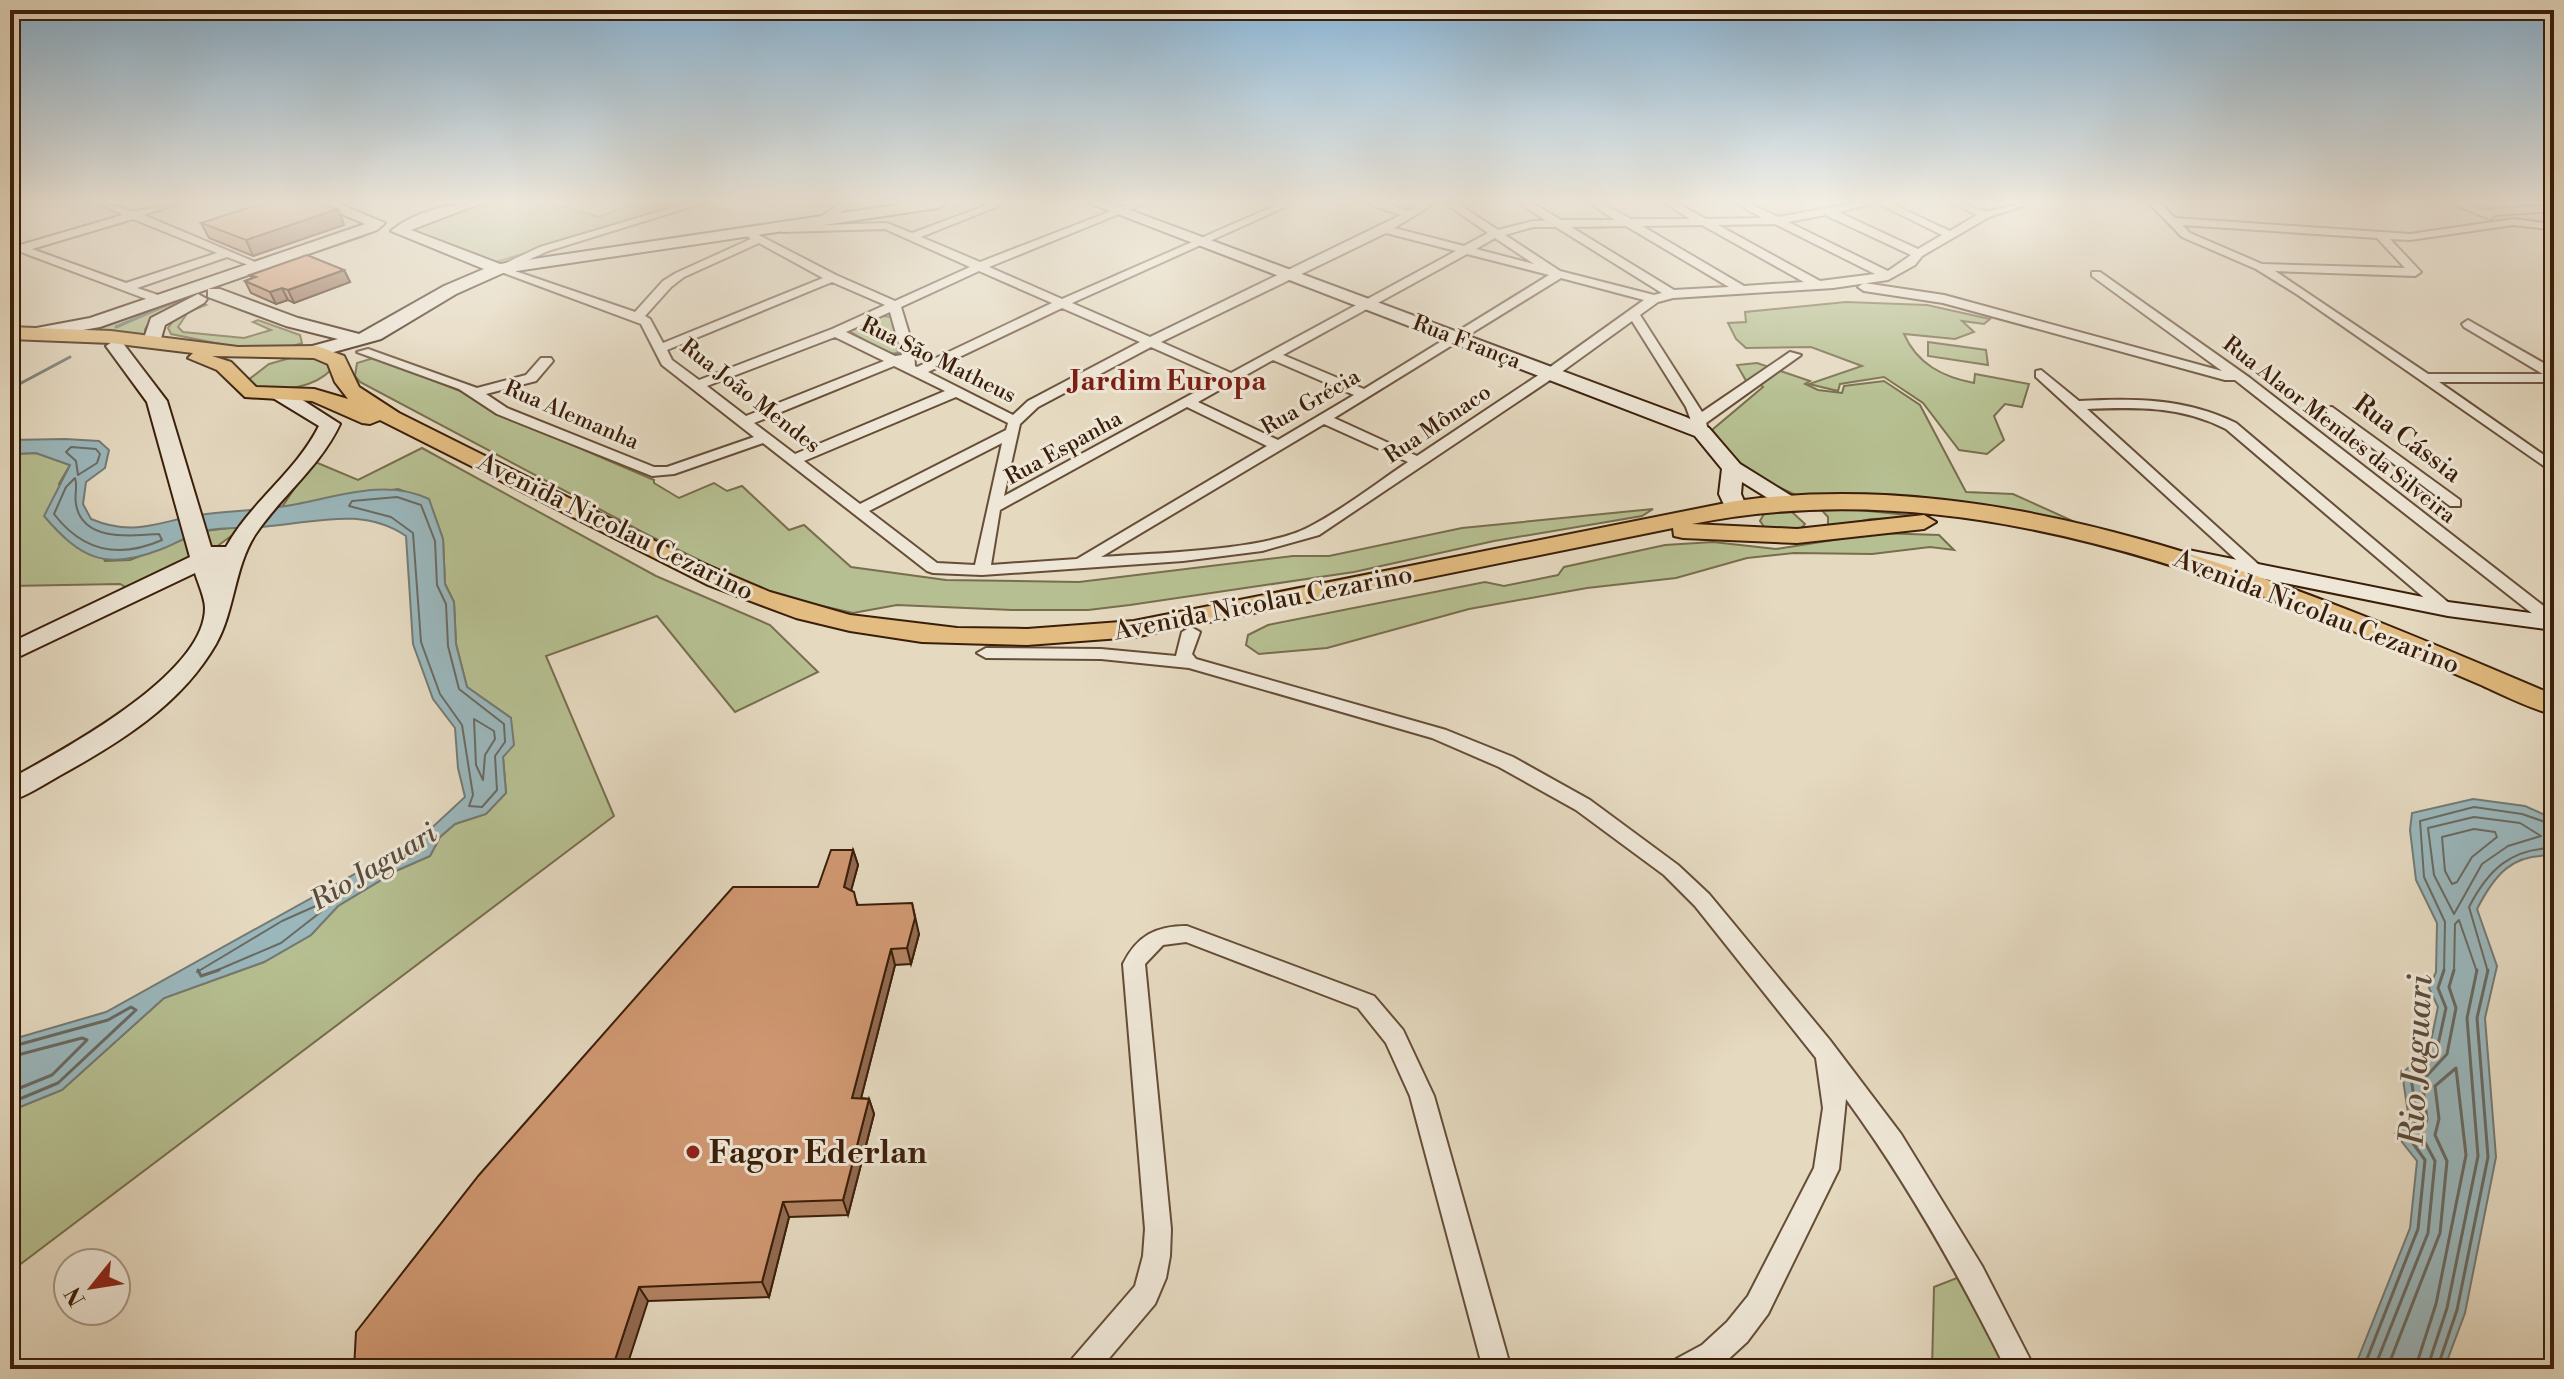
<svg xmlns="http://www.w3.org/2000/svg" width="2564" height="1379" viewBox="0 0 2564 1379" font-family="'Libre Bodoni',serif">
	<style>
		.green { fill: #b6bf91; stroke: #786e4d; stroke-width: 2 }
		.water { fill: #9ab7bc; stroke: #747a74; stroke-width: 2 }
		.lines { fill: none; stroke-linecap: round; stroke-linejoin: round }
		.shore-far1 { stroke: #6a6a62; stroke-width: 2 }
		.shore { stroke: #6a6a62; stroke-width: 3 }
		.stream { stroke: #747a74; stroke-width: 3 }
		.street-casing { stroke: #664d37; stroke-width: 4 }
		.secondary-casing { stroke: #3b1e09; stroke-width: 4 }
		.primary-casing { stroke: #3b1e09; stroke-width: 4 }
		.street { fill: #eee6d6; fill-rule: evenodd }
		.secondary { fill: #eee6d6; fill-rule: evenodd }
		.primary { fill: #e2bc80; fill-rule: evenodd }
		.wall { fill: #b38362; stroke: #3b1e09; stroke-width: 2 }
		.shaded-wall { fill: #926a50; stroke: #3b1e09; stroke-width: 2 }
		.building { fill: #d09872; stroke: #3b1e09; stroke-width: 2 }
		.poi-dot { fill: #8f2418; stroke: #eee6d6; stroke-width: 3 }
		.labels { text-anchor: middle; stroke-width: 6; stroke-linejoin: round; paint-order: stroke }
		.far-street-label { font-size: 22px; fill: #3b1e09; stroke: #eee6d6 }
		.street-label { font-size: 26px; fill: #3b1e09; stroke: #eee6d6 }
		.far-district-label { font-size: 28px; font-weight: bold; fill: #7a1f14; stroke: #eee6d6 }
		.water-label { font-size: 28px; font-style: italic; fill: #584c3f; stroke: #eee6d6 }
		.near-poi-label { font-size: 32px; font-weight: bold; fill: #3b1e09; stroke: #eee6d6; text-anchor: start }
		.near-water-label { font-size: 34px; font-style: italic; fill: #584c3f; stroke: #eee6d6 }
	</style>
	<rect width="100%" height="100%" fill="#e5d9c0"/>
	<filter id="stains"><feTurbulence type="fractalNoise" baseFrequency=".0025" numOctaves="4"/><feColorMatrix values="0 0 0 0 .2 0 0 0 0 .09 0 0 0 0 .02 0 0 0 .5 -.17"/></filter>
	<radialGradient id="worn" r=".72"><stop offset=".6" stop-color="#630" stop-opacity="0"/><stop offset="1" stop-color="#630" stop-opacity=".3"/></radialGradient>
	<g class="green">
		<polygon points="487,203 552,203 599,217 636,203 690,203 496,262 409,230"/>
		<path d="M276,264L280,266C242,279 167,295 145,329V334L70,333Z"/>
		<path d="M1846,302L1927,305L1990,319L1984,324L1962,321L1974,332L1955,339L1904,334C1917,364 1943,377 1974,383L1975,374L2029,384L2022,407L2005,404L1994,416L2004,440L1987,454L1959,450L1923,403L1884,377L1840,384L1838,391L1809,384L1862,366L1811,347L1746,348L1736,339L1728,323L1746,322L1745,312Z"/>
		<polygon points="203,304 206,305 188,312 178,327 183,332 244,338 271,330 253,322 258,320 300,335 302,343 269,354 171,334 168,328 176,317"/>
		<polygon points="882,316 892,317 898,353 889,354 849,331"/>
		<polygon points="1928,342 1986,350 1988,365 1928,356"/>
		<path d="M294,357H323L332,369C311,391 281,389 254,389L248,380L269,364Z"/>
		<polygon points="377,357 470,395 500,414 654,480 654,483 679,498 714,483 727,491 742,486 789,530 804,525 851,567 946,580 1079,582 1293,556 1329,556 1462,528 1653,509 1642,516 1494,541 1354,572 1130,605 1088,610 1012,610 897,605 853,613 769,594 650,536 360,382 355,376 357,363"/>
		<polygon points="1757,363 1810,381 1805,384 1818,390 1842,393 1844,386 1884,381 1920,405 1966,492 2013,494 2075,522 2070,527 1802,498 1743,470 1712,430 1763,387 1757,382 1748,384 1737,365"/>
		<polygon points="422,448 656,576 770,625 818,672 735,712 657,616 546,656 614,816 10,1272 10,1111 62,1090 164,998 264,962 311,935 338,906 398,870 430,856 440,837 455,824 486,814 506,793 503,757 511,718 467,687 456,644 454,602 445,584 443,539 429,500 398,489 282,507 313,461 358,480"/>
		<polygon points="36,453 70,465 59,484 105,561 130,560 205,531 245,526 212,550 129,589 120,584 10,586 10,454"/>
		<polygon points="1818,506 1928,517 1871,519 1828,528 1828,517"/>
		<polygon points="1791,511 1805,524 1798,532 1765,528 1760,521 1765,512"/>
		<polygon points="1878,533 1939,535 1954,550 1930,547 1872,554 1794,553 1747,558 1676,578 1587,588 1469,609 1327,648 1259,654 1246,645 1248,635 1268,625 1485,582 1504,586 1558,575 1564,567 1665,545 1713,542 1776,549"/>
		<polygon points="1962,1276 2005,1369 1932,1369 1934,1287"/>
	</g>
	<g class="water">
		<path d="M65,439L99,441L109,450L105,468L86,482L83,504L91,519C134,537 157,522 199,515C225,511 252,511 278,507C328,501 381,476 429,499L443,539L445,584L454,602L456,644L467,687L511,718L514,745L503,757L506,793L486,814L455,824L440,837L430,856L398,870L338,906L311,935L264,962L164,998L62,1090L10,1111V1040L106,1012L423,836L465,797L458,768L455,728L433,699L413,644L406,536C363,507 318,522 270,526C248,529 226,526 204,531C187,535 175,545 159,550C105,571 80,558 44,516L70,465L36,453L10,454V440Z"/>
		<path d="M2473,799L2525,806L2554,819V856C2512,852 2494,876 2477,909L2497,966L2485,1018L2496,1157L2465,1313L2444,1369H2354L2410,1228L2417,1161L2395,1133L2409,1119L2402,1073L2429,1051L2438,1007L2429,988L2436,972L2437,923L2416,880L2410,830L2412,813Z"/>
	</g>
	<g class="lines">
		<g class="shore-far1">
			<polygon points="71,447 96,449 100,454 97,463 78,475 76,461 66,452"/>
			<path d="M75,478C78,487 74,495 76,504C82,542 131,536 159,534L162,540C119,559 83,552 54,514L66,487Z"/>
			<polygon points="397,497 421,505 435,541 437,585 446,604 448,646 459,689 504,724 505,742 495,756 497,790 482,807 469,806 473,795 462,725 440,694 421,642 413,533 391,517 349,506 352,501"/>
			<polygon points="474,719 494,731 495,739 485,755 483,780 476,765"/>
			<polygon points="2474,817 2520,823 2541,836 2508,846 2482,864 2454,914 2434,875 2428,828"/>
			<polygon points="2474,829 2495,832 2497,837 2472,857 2457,882 2452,884 2445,871 2442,837"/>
			<polyline points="197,972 282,921 318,905 322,911 281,943 213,972"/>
			<polyline points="2444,972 2445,922 2424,877 2420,821 2474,807 2522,814 2554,825"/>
			<polyline points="2454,972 2455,924 2459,920 2477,972"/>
			<path d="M2488,972L2469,907C2488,870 2511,848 2554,848"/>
		</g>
		<g class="shore">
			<polyline points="198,970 201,976 219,970"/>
			<polyline points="10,1047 108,1020 131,1007 136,1010 58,1083 10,1103"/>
			<polyline points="10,1057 82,1038 87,1040 52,1075 10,1092"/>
			<polyline points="2363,1369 2418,1229 2425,1160 2407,1135 2417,1120 2411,1077 2436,1054 2446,1008 2438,988 2444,970"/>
			<polyline points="2374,1369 2428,1233 2435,1161 2421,1135 2427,1119 2422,1081 2447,1054 2456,1008 2449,987 2454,970"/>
			<polyline points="2387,1369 2440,1233 2447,1161 2435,1135 2439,1119 2435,1086 2456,1068 2466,1155 2436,1304 2415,1369"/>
			<polyline points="2427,1369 2447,1308 2478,1156 2467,1018 2477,970"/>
			<polyline points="2437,1369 2457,1310 2488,1157 2477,1018 2488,970"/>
		</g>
		<g class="stream">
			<polyline points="446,208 460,203"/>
			<polyline points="303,256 363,236"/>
			<polyline points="229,282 258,272"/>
			<polyline points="116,327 190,295"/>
			<polyline points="10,389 70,357"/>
		</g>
		<defs>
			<g id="street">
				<path d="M99,203C112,203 120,209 132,211C143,212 165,203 179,203L144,215L262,265L256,268L227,257L137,288L161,296V302L157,303L21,252L10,255V248L123,215ZM133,219L217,253L126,283L32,249Z"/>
				<path d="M688,203H703L548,251L509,269L635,312L663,281L676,273L751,239L743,233L749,230L836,275L895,301L970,267L885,229L783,232L777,229L783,226L818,225L816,220L841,203H853L823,225L887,223L912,233L992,203H1006L921,237L980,262L1132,203H1146L989,267L1062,299L1281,203H1294L1072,303L1150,337L1401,215L1366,203H1381L1409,211L1423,203H1435L1394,228L1464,246L1488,233L1445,203H1457L1498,230L1533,221H1546L1520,203H1532L1561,220H1615L1590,203H1602L1631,219H1690L1665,203H1677L1706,219L1762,218L1736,203H1749L1778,217L1855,203H1876L1838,212L1918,249L1942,235L1877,203H1890L1950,231L1977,215L1951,203C1966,203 1972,209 1984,211C1996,212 2016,202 2031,203L1989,217L1922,256L1915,265L1888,280L1833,288L1673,298L1658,302L1640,315L1702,412L1790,352L1801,355L1706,423L1709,432L1707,435L1702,436L1695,432L1686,407L1632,321L1556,376L1319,535L1262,551L1183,561L982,575L933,573L927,571L763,443L674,474L652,476L497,414L459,389L357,352L368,349L477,388L526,375L541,358H551L553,361L536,381L486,394L507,408L654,467H667L754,437L662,365L641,324L493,269L540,247ZM1825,215L1911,255L1888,271L1788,222ZM1775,224L1875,274L1820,281L1718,225ZM1702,225L1804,282L1744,286L1642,226ZM1626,226L1729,287L1674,290L1571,227ZM1533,227H1556L1662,293L1654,295L1560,271L1505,235ZM1386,233L1456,251L1231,373L1161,342ZM1495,238L1534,264L1476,249ZM759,243L823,278L663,343L650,319L645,316L671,287L684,277ZM1467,254L1549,275L1364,389L1283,355ZM979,271L1052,303L917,367L915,366L914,350L901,307ZM1561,278L1644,300L1546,370L1417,456L1334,418ZM832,282L885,305L832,329L699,380L672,360L667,350ZM1062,308L1140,342L1028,401L1013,415L928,372ZM890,312L902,355L895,356L846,332ZM835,337L884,361L746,416L707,386ZM1151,347L1221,378L1004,496L1020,424L1038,407ZM1273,360L1354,395L1278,440L1198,402ZM894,366L945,391L795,454L754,423ZM956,397L1008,423L1006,430L860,504L804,461ZM1187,407L1267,446L1077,559L991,565L1000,510ZM1324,424L1408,462C1375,484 1344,509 1309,527C1264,551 1154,553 1101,557ZM1002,443L975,565L937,563L869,511Z"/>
				<path d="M2149,203H2160L2175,218L2410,234L2513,219L2553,224L2554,227L2549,229L2513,225L2410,240L2390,239L2421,272L2415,276L2275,271L2428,374H2543L2464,327L2462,324L2468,320L2554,369V382H2439L2554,462V473L2298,295L2256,269L2182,237ZM2182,225L2377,238L2405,268L2262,264L2190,233Z"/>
				<polygon points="2450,203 2464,203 2483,210 2554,205 2554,211 2495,215 2490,219"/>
				<polygon points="2092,272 2100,272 2250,378 2554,614 2554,627 2548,626 2235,380 2225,380 1943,303 1864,291 1858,287 1864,283 1944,295 2222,371 2092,276"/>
				<path d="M2041,370L2079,401C2134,398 2185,398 2236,423L2456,609L2454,613H2442L2226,429C2181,406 2137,407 2087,409L2269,574L2267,577H2255L2036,377V371Z"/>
				<polygon points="2332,407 2460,500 2460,506 2450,506 2327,414 2327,408"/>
				<path d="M1191,627L1200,632L1192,654L1196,659L1446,730L1513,757L1590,800L1678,865L1709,894L1829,1039L1901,1134L1982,1266L2035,1369H2006C1959,1275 1908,1184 1846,1099L1839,1169L1768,1314L1747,1342L1722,1365L1714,1369H1672L1676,1359L1702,1345L1727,1322L1748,1296L1814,1168L1823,1108L1816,1058L1695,906L1664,875L1576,810L1499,767L1432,738L1189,668L1101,659L986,658L977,653L986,648L1101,649L1176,656L1182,632Z"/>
				<path d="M1187,926L1374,996L1403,1030L1434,1096L1511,1369H1483L1410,1096L1386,1043L1358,1008L1186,942L1163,945L1145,964L1171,1229L1170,1256L1166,1278L1155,1304L1100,1369H1068L1072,1359L1135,1286L1143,1256L1145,1229L1123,964C1137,936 1155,926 1187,926Z"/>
			</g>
			<g id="secondary">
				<path d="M315,203H337L385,223L377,230L208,289H220L298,318L359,334L444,286L484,269L391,231C411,213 452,202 481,203L411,230L500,264L909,203H946L938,208L503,273L456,294L381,339L312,358L303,352L305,348L338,339L286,326L208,297V289L100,327L31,339L22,334L31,329L90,318L365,224Z"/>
				<polygon points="1089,203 1111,203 1686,417 1709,428 1740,464 1798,500 1795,505 1779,505 1742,482 1741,494 1747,508 1736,515 1728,513 1719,494 1722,469 1695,436"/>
				<polygon points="198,294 207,299 204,303 165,325 159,345 145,345 143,341 151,318"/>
				<path d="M115,340L122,342L167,401L211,547H226C251,502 296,472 319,426L273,398L270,394L273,390H287L340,424C320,467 281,496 255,535C234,568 235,610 216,644C181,705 119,743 59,776C43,785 27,796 10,801V779C61,751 205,675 205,608C205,598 198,583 195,573L10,661V643L190,557L147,402L106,346Z"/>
				<polygon points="2188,550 2448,602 2554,616 2554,630 2448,616 2180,562 2176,557"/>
			</g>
			<path id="primary" d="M10,327L111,331L238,347L317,346L344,356L359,387L399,413L683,555L770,592L850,615L957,628L1027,629L1134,621L1736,501C2018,463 2301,588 2554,695V715C2529,708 2505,696 2481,685C2438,667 2396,648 2353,631C2145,547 1917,478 1692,524L1797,529L1924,515L1936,522L1924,529L1797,543L1683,538L1674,536L1673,528L1134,637L1027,645L922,642L850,631L796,618L708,585L380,420L370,424L362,423L312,401L245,397L217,370L188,358L193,353L111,343L10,339ZM212,356L314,358L328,364L335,382L348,399L314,389L256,387L231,362Z"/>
		</defs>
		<use href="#street" class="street-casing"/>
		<use href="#secondary" class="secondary-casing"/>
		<use href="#primary" class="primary-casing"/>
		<use href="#street" class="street"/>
		<use href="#secondary" class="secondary"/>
		<use href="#primary" class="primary"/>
	</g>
	<g class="wall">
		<polygon points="338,209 344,225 253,256 209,238 201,223"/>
		<polygon points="344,270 350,282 294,303 288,300 276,304 251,293 245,281 252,278 250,275"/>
		<polygon points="853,850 858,865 851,890 858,905 919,934 911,964 895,965 861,1098 869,1099 874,1114 848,1215 789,1217 769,1297 648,1301 354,1369"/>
	</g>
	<g class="shaded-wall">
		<polygon points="338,209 344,225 253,256 246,240"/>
		<polygon points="344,270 350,282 294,303 288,290"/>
		<polygon points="282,288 288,300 276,304 270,292"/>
		<polygon points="853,850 858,865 848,902 844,887"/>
		<polygon points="912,903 919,934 911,964 907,948"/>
		<polygon points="891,949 895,965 857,1114 852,1098"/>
		<polygon points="869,1099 874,1114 848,1215 843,1200"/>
		<polygon points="783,1202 789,1217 769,1297 762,1282"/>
		<polygon points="639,1287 648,1301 626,1369 612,1369"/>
	</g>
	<g class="building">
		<polygon points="263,203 319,203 338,209 246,240 201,223"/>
		<polygon points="307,255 344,270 288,290 282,288 270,292 245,281 256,277 250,275"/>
		<polygon points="831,850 853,850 844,887 854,892 857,905 912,903 915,918 907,948 891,949 852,1098 869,1099 843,1200 783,1202 762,1282 639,1287 612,1369 354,1369 356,1332 479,1175 733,887 818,887"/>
	</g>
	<linearGradient id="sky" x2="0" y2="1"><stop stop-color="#89b5d6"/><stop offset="0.51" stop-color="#f3eee3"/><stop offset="1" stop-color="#f3eee3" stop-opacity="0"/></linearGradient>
	<rect width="2564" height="396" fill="url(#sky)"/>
	<circle class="poi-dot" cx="693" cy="1152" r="8"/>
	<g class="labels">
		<g class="far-street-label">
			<text transform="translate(1467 341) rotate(21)" y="8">Rua França</text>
			<text transform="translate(939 359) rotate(26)" y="8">Rua São Matheus</text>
			<text transform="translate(751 395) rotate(38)" y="8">Rua João Mendes</text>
			<text transform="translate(1310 401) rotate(-30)" y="8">Rua Grécia</text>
			<text transform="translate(572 414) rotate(23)" y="8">Rua Alemanha</text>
			<text transform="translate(1437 423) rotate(-34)" y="8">Rua Mônaco</text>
			<text transform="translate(2340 429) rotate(38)" y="8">Rua Alaor Mendes da Silveira</text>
			<text transform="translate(1063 447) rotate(-29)" y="8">Rua Espanha</text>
		</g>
		<g class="street-label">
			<text transform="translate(2408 438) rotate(37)" y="9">Rua Cássia</text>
			<text transform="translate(616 526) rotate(26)" y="9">Avenida Nicolau Cezarino</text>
			<text transform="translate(1263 602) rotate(-11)" y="9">Avenida Nicolau Cezarino</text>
			<text transform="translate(2317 611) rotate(21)" y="9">Avenida Nicolau Cezarino</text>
		</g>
		<g class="far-district-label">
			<text x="1168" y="390">Jardim Europa</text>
		</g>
		<g class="water-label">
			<text transform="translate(373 866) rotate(-31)" y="10">Rio Jaguari</text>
		</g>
		<g class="near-poi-label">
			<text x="709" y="1163">Fagor Ederlan</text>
		</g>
		<g class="near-water-label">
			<text transform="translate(2415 1060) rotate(-87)" y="12">Rio Jaguari</text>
		</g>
	</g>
	<rect width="2564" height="1379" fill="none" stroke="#e5d9c0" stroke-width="40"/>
	<rect x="12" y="12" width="2540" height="1355" fill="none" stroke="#3b1e09" stroke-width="4"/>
	<rect x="20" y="20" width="2524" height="1339" fill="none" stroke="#3b1e09" stroke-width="2"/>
	<g transform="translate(92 1287) rotate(240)"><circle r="38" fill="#eee6d6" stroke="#a69684" stroke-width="2"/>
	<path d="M0-6L14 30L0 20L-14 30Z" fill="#8f2418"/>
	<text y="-12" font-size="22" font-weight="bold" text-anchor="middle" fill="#3b1e09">N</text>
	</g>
	<rect width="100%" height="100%" filter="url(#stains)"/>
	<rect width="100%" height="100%" fill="url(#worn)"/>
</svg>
